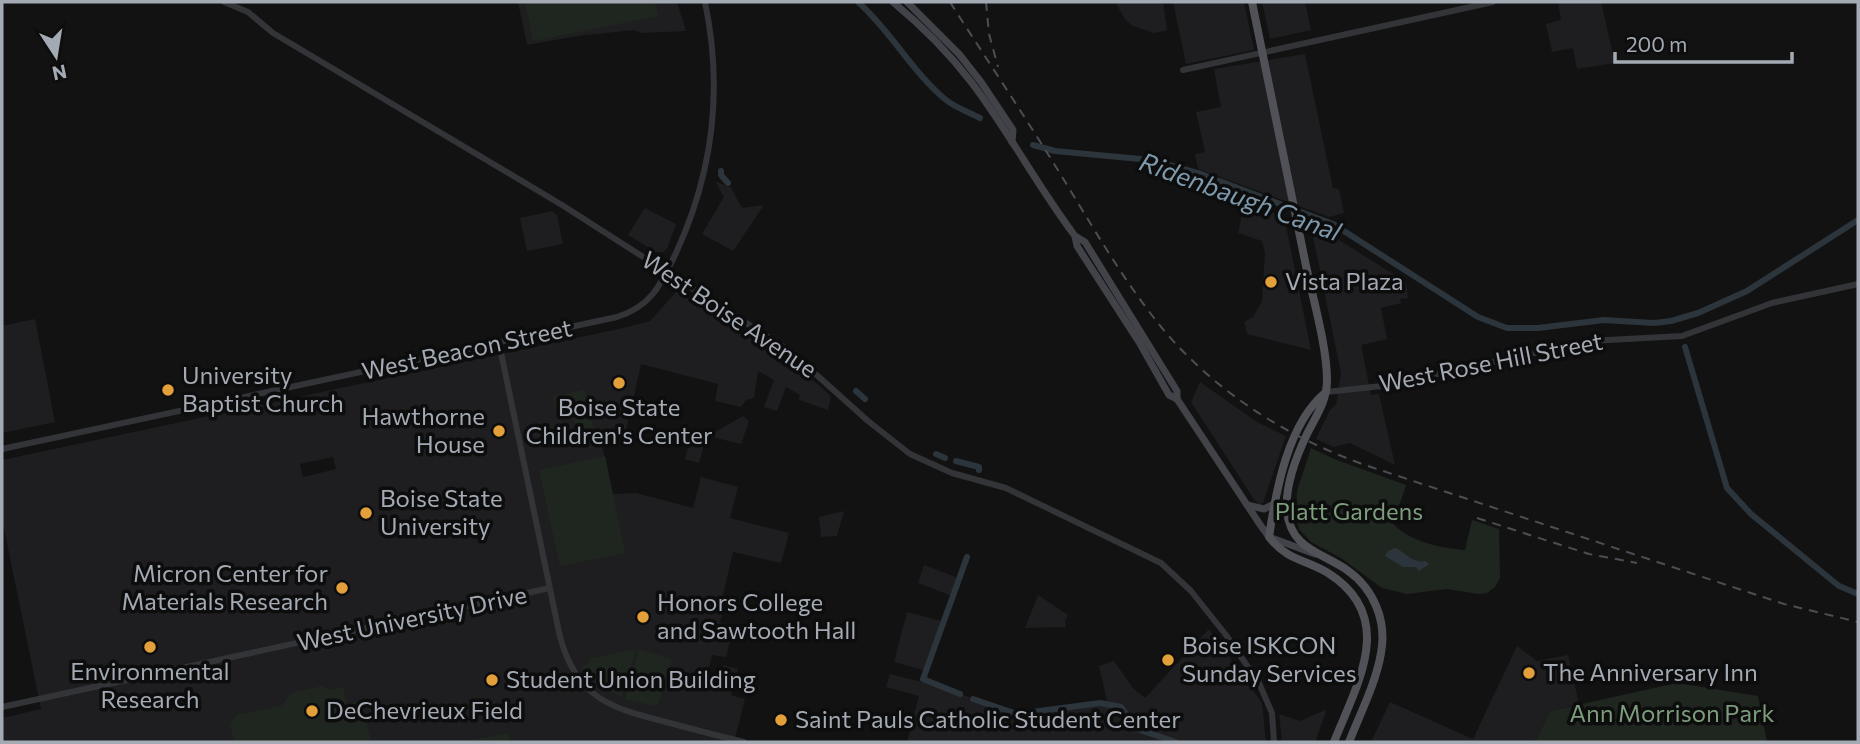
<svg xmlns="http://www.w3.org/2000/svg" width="1860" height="744" viewBox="0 0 1860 744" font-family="Commissioner,sans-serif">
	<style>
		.built { fill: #1e1e20; fill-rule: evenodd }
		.green { fill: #1f261f }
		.water { fill: #2c353b }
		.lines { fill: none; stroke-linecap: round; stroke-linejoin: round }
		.canal { stroke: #2c353b; stroke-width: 6 }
		.tertiary { stroke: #333438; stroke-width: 6 }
		.secondary { stroke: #414348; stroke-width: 7 }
		.primary { stroke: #505257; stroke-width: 8 }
		.rail { stroke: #4c4e53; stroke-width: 2; stroke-dasharray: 9 7; stroke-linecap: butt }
		.poi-dot { fill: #e3a03a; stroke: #0d0d0e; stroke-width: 2.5 }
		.labels { text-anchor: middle; stroke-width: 7; stroke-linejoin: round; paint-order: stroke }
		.poi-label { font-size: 24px; fill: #a4aab3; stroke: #0d0d0e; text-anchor: start }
		.street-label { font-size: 24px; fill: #a4aab3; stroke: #0d0d0e }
		.park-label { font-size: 24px; fill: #7d9d7d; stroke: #0d0d0e }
		.water-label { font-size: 26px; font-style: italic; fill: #7e99ac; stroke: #0d0d0e }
	</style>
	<rect width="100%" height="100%" fill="#121213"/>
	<g class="built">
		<polygon points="518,2 677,2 686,31 643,33 634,30 578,36 527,45"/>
		<polygon points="1115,2 1163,2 1167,29 1165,31 1154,33 1133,26 1125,19"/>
		<polygon points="1173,2 1244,2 1254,50 1186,64"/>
		<polygon points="1262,2 1305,2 1311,30 1270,39"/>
		<polygon points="1558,2 1601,2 1615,63 1577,69 1573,48 1552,52 1546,24 1561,20"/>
		<polygon points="1305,54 1333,188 1339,189 1344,213 1329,217 1198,169 1195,154 1205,152 1196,112 1221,107 1214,69"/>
		<polygon points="715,181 731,188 742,208 764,205 733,251 702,234 724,197"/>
		<polygon points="1244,204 1284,216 1311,350 1247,334 1244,322 1253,317 1262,301 1265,253 1262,241 1238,233"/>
		<polygon points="645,208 676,224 667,249 663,252 656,252 628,235"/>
		<polygon points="552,211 557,215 563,244 527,251 520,218"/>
		<polygon points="1310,222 1406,282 1408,298 1400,299 1401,303 1381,308 1387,339 1361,345 1371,395 1379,394 1395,465 1350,443 1334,447 1316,439 1330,410 1336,405 1341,373"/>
		<path d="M677,291L787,358L831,396L828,410L799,400L800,395L786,387L777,411L764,407L774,380L758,371L754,398L746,400L741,407L715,401L718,384L641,364L625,435L601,441L613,494L636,493L693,508L701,477L738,487L730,518L789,533L781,563L733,552L723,595L727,597L720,622L734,626L726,657L712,655L704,688L717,692L724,665L738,669L731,695L745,699L734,742H2V718L41,709L2,519V460L623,328L650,321ZM333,457L336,469L303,477L300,464Z"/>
		<polygon points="35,319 55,422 2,433 2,326"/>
		<polygon points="1200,382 1257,422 1286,436 1263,503 1259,504 1255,501 1191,402"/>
		<polygon points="743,416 749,421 741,444 708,436"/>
		<polygon points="692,432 706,436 699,463 685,459"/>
		<polygon points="844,511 837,536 821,537 819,517"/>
		<polygon points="924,565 958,578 952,596 918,583"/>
		<polygon points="1038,595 1068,615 1065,621 1066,627 1025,628"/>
		<polygon points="907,612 942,621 927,662 928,680 1016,717 1040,709 1108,706 1099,666 1114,661 1133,688 1145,698 1209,629 1262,703 1266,742 907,742 919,696 886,687 890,674 922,682 924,670 894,662"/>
		<polygon points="1517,646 1537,661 1568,655 1579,704 1550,711 1535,742 1371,742 1390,702 1473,739"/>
		<polygon points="1327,709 1315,742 1282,742 1279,714 1300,721"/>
	</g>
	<g class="green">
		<polygon points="525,2 655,2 658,16 533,41"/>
		<polygon points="585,390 596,441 580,445 574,418 558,421 553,396"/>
		<path d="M1311,448L1334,459L1406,485L1393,524C1411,542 1441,548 1465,550L1472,520L1499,529L1500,578L1495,587L1487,593L1479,594L1446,589L1407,594L1382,588L1341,558L1311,542L1299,529L1296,515L1297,491Z"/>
		<polygon points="605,456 625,553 560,566 539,470"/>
		<polygon points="636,649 621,697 598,684 582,668 589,663 588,659"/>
		<polygon points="639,649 672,659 658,705 654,706 625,699"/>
		<polygon points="1677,683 1758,696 1767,742 1535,742 1550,711"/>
		<polygon points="322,686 329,690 343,687 347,704 362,701 371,742 234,742 230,724 237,715 281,706 291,693"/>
		<polygon points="508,733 510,742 463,742"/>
	</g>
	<path class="water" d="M1395,548C1407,553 1412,564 1426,561L1429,564L1419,571L1416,567H1403L1385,556L1388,551Z"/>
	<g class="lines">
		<g class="canal">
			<path d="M858,2C891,31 912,72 946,100C956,108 969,112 980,118"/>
			<polyline points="1033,145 1055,151 1151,160 1201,174 1333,224 1478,317 1507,328 1538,328 1604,320 1654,323 1671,321 1698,313 1747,291 1858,220"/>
			<polyline points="721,171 721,175 728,183"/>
			<polyline points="1685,347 1727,488 1751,514 1839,586 1858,594"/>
			<polyline points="856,391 865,399"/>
			<polyline points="936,454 945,458"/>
			<polyline points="956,461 979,467 979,470"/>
			<polyline points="960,694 923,679 967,557"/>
			<polyline points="973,699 1017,714 1100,703 1121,707 1137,729 1176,742"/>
		</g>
		<g class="tertiary">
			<polyline points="224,2 248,12 273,33 562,205 790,351 868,421 910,454 952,473 1006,488 1161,563 1191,591 1226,635 1259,683 1272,713 1274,742"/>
			<polyline points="1183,70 1493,2"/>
			<path d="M499,343L560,637C577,698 610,708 666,722C692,729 718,736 744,742"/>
			<polyline points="1326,392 1382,386 1590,341 1682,336 1772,303 1858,284"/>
			<path d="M2,449L617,317C652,306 661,284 676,253C713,173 723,88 705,2"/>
			<polyline points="2,707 550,588"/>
		</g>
		<g class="secondary">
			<path d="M893,2C922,26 949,53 972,83C1009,132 1038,187 1075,236L1077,246L1139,342L1169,395L1177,399L1261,526L1269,537L1315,554"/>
			<polyline points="907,2 959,54 981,82 1013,130 1012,142"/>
			<polyline points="1075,236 1085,242 1177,391 1177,399"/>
			<polyline points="1247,505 1264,509 1274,504"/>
		</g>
		<g class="primary">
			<path d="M1252,2C1270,88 1288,174 1305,261C1312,295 1327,346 1327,380C1327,401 1316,416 1307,434C1297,455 1285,486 1287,510C1290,549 1321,552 1347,570C1374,589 1387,621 1381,653C1376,683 1360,714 1349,742"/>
			<path d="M1326,392C1288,423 1276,490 1269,537C1289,562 1303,558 1328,573C1398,617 1357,684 1334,742"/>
		</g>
		<g class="rail">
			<path d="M950,2C985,57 1022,112 1056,167C1092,225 1129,292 1175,343C1227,399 1292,439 1365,465L1784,604L1858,622"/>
			<polyline points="986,2 989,34 998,67"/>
			<polyline points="1477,518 1589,554 1637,563"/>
		</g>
	</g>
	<g class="poi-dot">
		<circle cx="1271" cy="282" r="7"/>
		<circle cx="619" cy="383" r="7"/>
		<circle cx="168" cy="390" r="7"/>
		<circle cx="499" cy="431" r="7"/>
		<circle cx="366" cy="513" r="7"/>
		<circle cx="342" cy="588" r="7"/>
		<circle cx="643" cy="617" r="7"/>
		<circle cx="150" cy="647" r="7"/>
		<circle cx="1168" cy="660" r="7"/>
		<circle cx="1529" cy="673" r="7"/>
		<circle cx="492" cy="680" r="7"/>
		<circle cx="312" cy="711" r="7"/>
		<circle cx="781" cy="720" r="7"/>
	</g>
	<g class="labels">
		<g class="poi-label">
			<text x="1285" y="290">Vista Plaza</text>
			<text x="182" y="384">University<tspan x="182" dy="28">Baptist Church</tspan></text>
			<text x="619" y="416" text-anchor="middle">Boise State<tspan x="619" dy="28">Children's Center</tspan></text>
			<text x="485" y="425" text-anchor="end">Hawthorne<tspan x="485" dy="28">House</tspan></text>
			<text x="380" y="507">Boise State<tspan x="380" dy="28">University</tspan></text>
			<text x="328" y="582" text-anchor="end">Micron Center for<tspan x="328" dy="28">Materials Research</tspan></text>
			<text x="657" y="611">Honors College<tspan x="657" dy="28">and Sawtooth Hall</tspan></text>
			<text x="1182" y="654">Boise ISKCON<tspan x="1182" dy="28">Sunday Services</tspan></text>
			<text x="150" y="680" text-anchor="middle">Environmental<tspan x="150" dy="28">Research</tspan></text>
			<text x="1543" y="681">The Anniversary Inn</text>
			<text x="506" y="688">Student Union Building</text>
			<text x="326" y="719">DeChevrieux Field</text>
			<text x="795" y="728">Saint Pauls Catholic Student Center</text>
		</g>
		<g class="street-label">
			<text transform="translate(729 315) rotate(34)" y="8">West Boise Avenue</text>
			<text transform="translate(467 350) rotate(-12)" y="8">West Beacon Street</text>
			<text transform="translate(1491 363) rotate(-11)" y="8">West Rose Hill Street</text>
			<text transform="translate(412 619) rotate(-12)" y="8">West University Drive</text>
		</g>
		<g class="park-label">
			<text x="1349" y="520">Platt Gardens</text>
			<text x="1672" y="722">Ann Morrison Park</text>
		</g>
		<g class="water-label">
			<text transform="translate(1240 197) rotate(20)" y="9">Ridenbaugh Canal</text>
		</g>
	</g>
	<rect width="1860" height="744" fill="none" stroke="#a4aab3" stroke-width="7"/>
	<g transform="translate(56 56) rotate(168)" stroke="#0d0d0e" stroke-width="5" paint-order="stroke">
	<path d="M0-5L12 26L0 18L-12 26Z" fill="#a4aab3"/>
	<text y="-10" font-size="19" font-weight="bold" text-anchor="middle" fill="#a4aab3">N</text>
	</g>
	<path d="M1615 52v10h177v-10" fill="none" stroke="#a4aab3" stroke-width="3.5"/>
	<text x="1626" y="52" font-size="21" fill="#a4aab3" stroke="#0d0d0e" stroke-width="5" paint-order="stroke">200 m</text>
</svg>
